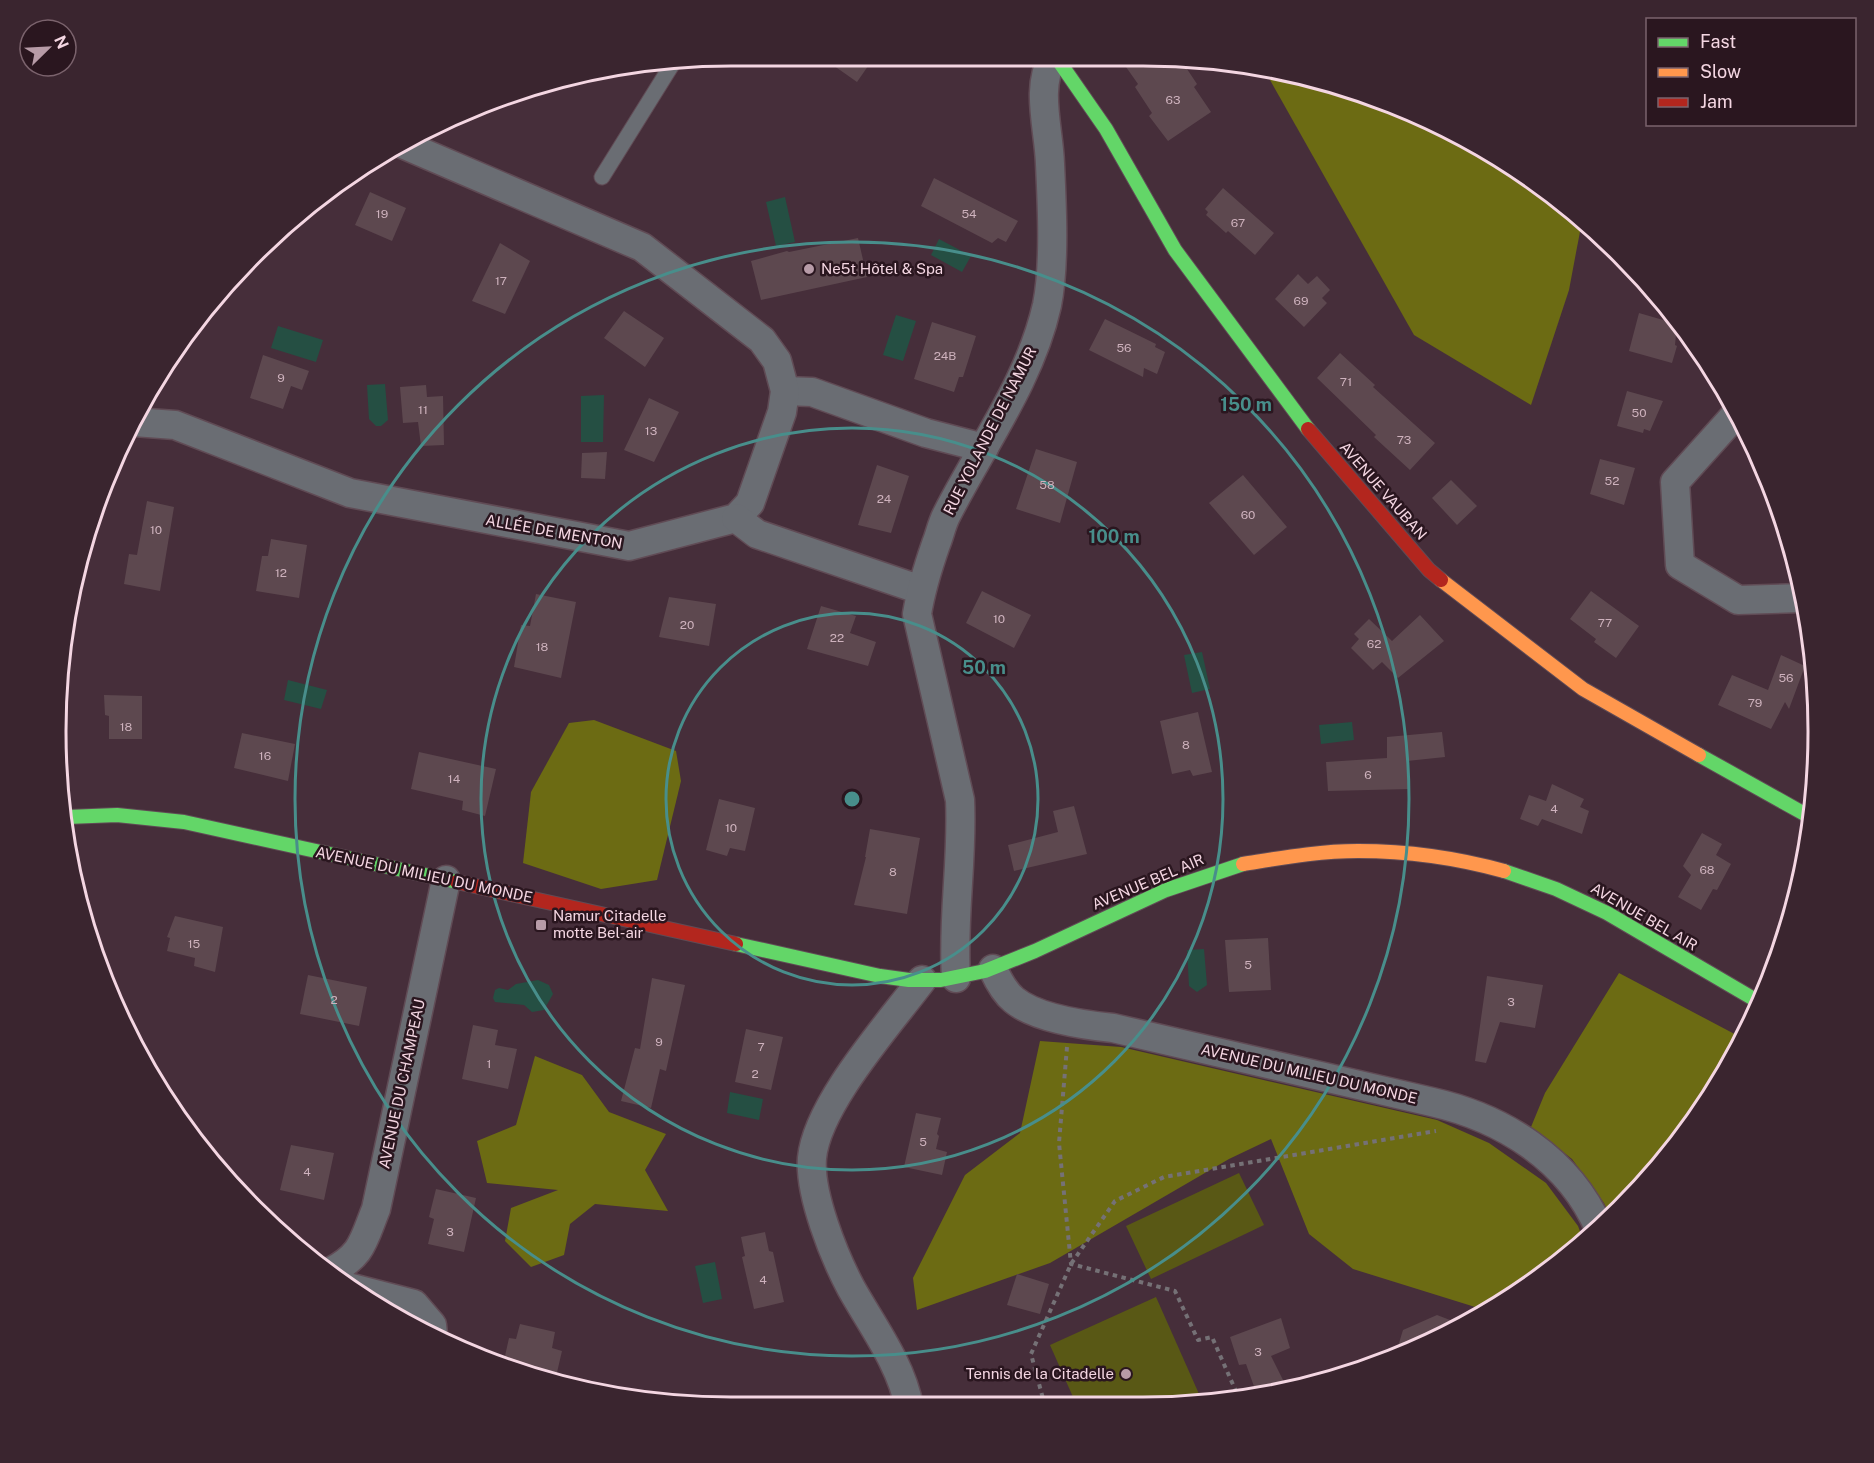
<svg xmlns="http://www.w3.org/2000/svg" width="1874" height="1463" viewBox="0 0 1874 1463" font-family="'Public Sans',sans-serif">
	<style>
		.green { fill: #595815 }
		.forest { fill: #6c6b13 }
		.water { fill: #254f43 }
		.building { fill: #5d484f }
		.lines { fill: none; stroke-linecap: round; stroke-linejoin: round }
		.lane-casing { stroke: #604b55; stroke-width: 17 }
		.street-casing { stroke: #604b55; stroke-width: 31 }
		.fast-casing { stroke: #604b55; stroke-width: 16 }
		.slow-casing { stroke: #604b55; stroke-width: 16 }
		.jam-casing { stroke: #604b55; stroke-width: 16 }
		.path { stroke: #757176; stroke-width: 4; stroke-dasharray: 4.5 4.5; stroke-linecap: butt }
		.lane { stroke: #6a6d73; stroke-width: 15 }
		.street { stroke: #6a6d73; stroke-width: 28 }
		.fast { stroke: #63d668; stroke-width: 14 }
		.slow { stroke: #ff974d; stroke-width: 14 }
		.jam { stroke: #b3261e; stroke-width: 14 }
		.ring { fill: none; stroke: #488e8b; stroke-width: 3 }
		.poi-dot { fill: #b79ba7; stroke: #2a161f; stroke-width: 2 }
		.labels { text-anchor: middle; stroke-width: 5; stroke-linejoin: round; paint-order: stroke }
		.number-label { font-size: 12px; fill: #ceb2bd }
		.poi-label { font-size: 15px; fill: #f4d6e2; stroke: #2a161f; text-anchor: start }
		.street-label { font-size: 15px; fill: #f4d6e2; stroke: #2a161f }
		.rim { fill: none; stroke: #f4d6e2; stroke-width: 3 }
		.centre { fill: #488e8b; stroke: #2a161f; stroke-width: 3 }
		.ring-label { font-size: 18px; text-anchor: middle; font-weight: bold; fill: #488e8b; stroke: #2a161f; stroke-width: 5; stroke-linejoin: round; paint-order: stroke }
	</style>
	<rect width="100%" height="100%" fill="#462e3a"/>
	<g class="green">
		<polygon points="1239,1173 1264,1225 1151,1279 1126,1226"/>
		<polygon points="1156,1297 1203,1403 1187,1406 1077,1406 1050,1345"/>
	</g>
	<g class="forest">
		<polygon points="1266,73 1359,91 1442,125 1554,195 1582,221 1569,290 1531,405 1414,335"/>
		<polygon points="594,720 676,751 681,781 657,880 601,889 523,863 531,792 569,723"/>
		<polygon points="1619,973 1744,1039 1679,1143 1610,1216 1604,1203 1572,1159 1531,1127 1545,1093"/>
		<polygon points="1040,1041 1121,1047 1437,1120 1489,1143 1546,1183 1578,1226 1584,1242 1488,1311 1353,1269 1309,1234 1271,1139 1229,1159 1050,1263 917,1310 913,1278 965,1175 1020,1133"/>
		<polygon points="535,1056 582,1075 609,1112 666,1134 645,1170 668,1211 595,1204 570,1224 564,1255 531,1267 505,1241 511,1208 558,1190 487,1183 477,1141 516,1125"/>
	</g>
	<g class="water">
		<polygon points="785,197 795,242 776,246 766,202"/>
		<polygon points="939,239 971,256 962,272 931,255"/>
		<polygon points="896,315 916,321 903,361 883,355"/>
		<polygon points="278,326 323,340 316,362 271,348"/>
		<polygon points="385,384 388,420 381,426 376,426 369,419 367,385"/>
		<polygon points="604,395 603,442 581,442 581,396"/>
		<polygon points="1202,652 1210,689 1192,693 1184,655"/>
		<polygon points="288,680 327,690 321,709 284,700"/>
		<polygon points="1352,722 1354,740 1321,744 1319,725"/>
		<polygon points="1204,949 1207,985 1197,992 1189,986 1187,950"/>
		<polygon points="538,980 549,985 553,994 544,1010 532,1012 524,1005 495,1002 493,998 495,990 499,988 508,990 516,984"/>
		<polygon points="730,1092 763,1099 759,1120 727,1113"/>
		<polygon points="715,1262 722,1299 703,1303 695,1266"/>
	</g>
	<g class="building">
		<polygon points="820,56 875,56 857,82"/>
		<polygon points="1119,57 1179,57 1197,84 1194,87 1211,112 1168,141 1149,116 1152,113 1135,87 1138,84"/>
		<polygon points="934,178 1018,221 1006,242 998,238 992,243 921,206"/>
		<polygon points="1223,188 1274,233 1255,255 1228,231 1226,233 1206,215 1208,212 1205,209"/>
		<polygon points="370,192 406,208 392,241 355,225"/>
		<polygon points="858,238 867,277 761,300 751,261 787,251 789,252"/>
		<polygon points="500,243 530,261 505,314 472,301"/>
		<polygon points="1298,274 1308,284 1317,276 1330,290 1322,298 1327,303 1304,327 1275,299"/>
		<polygon points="624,311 664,338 645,367 604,338"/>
		<polygon points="1639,313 1677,324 1675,345 1677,346 1672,363 1629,351"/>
		<polygon points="1105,319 1156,344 1155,347 1165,352 1157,374 1144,368 1143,377 1089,350"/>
		<polygon points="932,322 976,336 963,377 959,377 954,392 914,379"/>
		<polygon points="1340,353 1375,385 1373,387 1435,443 1410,470 1374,437 1376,435 1317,378"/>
		<polygon points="263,355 309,371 302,390 291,386 283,409 250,398"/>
		<polygon points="426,385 427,397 443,396 444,445 421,446 418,422 403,423 400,387"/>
		<polygon points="1627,391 1663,401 1650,431 1644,429 1643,433 1617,426"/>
		<polygon points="649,398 679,412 654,462 624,450"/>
		<polygon points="1036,449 1077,462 1060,523 1016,509"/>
		<polygon points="607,452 605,479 581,478 582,453"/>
		<polygon points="1600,459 1635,468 1624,505 1590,494"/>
		<polygon points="877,465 909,476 891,533 858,525"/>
		<polygon points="1243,475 1287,527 1254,555 1209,503"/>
		<polygon points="1451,480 1477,506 1457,525 1432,498"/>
		<polygon points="147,501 174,507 160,591 124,584 129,554 137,555"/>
		<polygon points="271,539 307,545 299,598 256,591 262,556 268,556"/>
		<polygon points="982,591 1031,615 1014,648 966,623"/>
		<polygon points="1591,591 1639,626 1616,658 1594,642 1596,639 1570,619"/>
		<polygon points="536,594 576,602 561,678 514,667 521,625 530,626"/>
		<polygon points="669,597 716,604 709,646 659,637"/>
		<polygon points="821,606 856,616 850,633 876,642 868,666 807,649"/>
		<polygon points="1420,615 1444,641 1398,678 1382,662 1373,670 1351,648 1359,639 1354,634 1369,619 1392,641"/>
		<polygon points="1781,655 1805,666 1789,709 1785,702 1771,729 1718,705 1732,675 1768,690"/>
		<polygon points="104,695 142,696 142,739 109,739 109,716 105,715"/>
		<polygon points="1198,712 1212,772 1193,776 1190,770 1172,774 1160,721"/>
		<polygon points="1442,732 1445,757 1407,761 1410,789 1328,791 1326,762 1387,758 1387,737"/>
		<polygon points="242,733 295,744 288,781 234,768"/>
		<polygon points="419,752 496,769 485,816 462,810 463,801 411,789"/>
		<polygon points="1552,784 1584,799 1580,807 1589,811 1582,834 1542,819 1538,826 1520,819 1529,795 1546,801"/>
		<polygon points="719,799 755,808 745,851 730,848 727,856 706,850"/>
		<polygon points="1074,806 1087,854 1014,871 1008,845 1058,832 1053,811"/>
		<polygon points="870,829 920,838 907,914 854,905 866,857 865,857"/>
		<polygon points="1702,833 1722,844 1716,855 1731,864 1717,890 1713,889 1701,910 1678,897 1691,875 1683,866"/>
		<polygon points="175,916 223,927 215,972 194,966 195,958 167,951 170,938 167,937"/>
		<polygon points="1268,938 1271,990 1229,992 1225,940"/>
		<polygon points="308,975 367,987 359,1026 300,1014"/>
		<polygon points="1487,976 1543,985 1535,1028 1500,1022 1486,1063 1475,1061"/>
		<polygon points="652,978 685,985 666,1071 660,1069 651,1108 621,1101 635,1048 640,1049"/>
		<polygon points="473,1025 498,1030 495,1045 517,1049 508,1089 462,1079"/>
		<polygon points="746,1029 783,1037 771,1090 735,1082"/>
		<polygon points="916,1113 941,1118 937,1134 939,1136 936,1149 947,1152 942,1175 904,1167"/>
		<polygon points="291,1145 334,1153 324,1200 280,1190"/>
		<polygon points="436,1189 476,1198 464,1252 428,1244 434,1219 429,1217"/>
		<polygon points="765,1232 769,1251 773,1252 784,1302 754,1309 742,1257 745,1256 741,1237"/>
		<polygon points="1017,1274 1049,1284 1040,1314 1007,1305"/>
		<polygon points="1437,1315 1463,1325 1395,1356 1403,1330"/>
		<polygon points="1281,1318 1290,1348 1271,1356 1286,1386 1256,1392 1246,1364 1239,1365 1230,1337"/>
		<polygon points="520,1324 555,1332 552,1348 562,1351 555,1381 503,1365 509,1338 516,1339"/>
	</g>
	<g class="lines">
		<defs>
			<polyline id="lane" points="602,177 673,63"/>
			<g id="street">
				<polyline points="785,391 812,392 926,433 984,448"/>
				<polyline points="1737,413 1675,482 1680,565 1738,600 1802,598"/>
				<polyline points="134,422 175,425 350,493 629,546 736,518 750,503 782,412 785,391 777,361 762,340 642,247 400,143"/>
				<polyline points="736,518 757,534 921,590"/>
				<path d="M993,969C998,980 1004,992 1014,1000C1036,1018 1084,1025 1113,1028L1432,1102C1503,1118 1569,1159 1599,1228"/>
				<path d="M956,978C952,918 963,860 960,800L917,614C921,589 928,567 936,544C940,534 942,523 947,514C982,445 1030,381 1047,305C1055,265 1052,205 1050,164C1049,129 1035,88 1053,57"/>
				<path d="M330,1272C363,1255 363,1241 376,1209L446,880"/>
				<polyline points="348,1287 414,1304 432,1325 433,1335"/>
				<path d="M909,1407C902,1365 871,1324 851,1288C834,1256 809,1194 812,1158C817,1104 889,1024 922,980"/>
			</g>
			<g id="fast">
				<polyline points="1056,57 1106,129 1175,250 1308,429"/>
				<polyline points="1699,755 1810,817"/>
				<polyline points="67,817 117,815 184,822 457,882"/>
				<polyline points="1504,871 1556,889 1607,913 1759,1002"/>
				<polyline points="736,944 880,976 909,980 941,980 985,971 1035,951 1166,890 1243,864"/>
			</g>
			<g id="slow">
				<polyline points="1441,580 1583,689 1699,755"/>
				<path d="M1243,864C1281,858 1319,851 1358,851C1407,851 1457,858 1504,871"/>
			</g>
			<g id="jam">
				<polyline points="1308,429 1429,570 1441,580"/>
				<polyline points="457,882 736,944"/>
			</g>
		</defs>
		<use href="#lane" class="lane-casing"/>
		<use href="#street" class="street-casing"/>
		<use href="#fast" class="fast-casing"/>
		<use href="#slow" class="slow-casing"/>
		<use href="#jam" class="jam-casing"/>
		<g class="path">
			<polyline points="1067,1047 1059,1143 1071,1264 1175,1291 1198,1340 1212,1337 1238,1396"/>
			<polyline points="1045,1406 1031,1354 1071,1264 1115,1201 1164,1177 1436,1131"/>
		</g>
		<use href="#lane" class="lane"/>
		<use href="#street" class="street"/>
		<use href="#fast" class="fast"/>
		<use href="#slow" class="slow"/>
		<use href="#jam" class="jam"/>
	</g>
	<g class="ring">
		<circle cx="852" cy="799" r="186"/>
		<circle cx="852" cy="799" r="371"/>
		<circle cx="852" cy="799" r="557"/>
	</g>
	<g class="poi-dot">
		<circle cx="809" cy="269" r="6"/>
		<rect x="535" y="919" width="12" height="12" rx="3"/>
		<circle cx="1126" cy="1374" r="6"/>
	</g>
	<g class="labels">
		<g class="number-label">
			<text x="1173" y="104">63</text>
			<text x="382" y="218">19</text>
			<text x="969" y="218">54</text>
			<text x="1238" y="227">67</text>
			<text x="501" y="285">17</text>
			<text x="1301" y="305">69</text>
			<text x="1124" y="352">56</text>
			<text x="945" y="360">24B</text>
			<text x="281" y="382">9</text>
			<text x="1346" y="386">71</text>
			<text x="423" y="414">11</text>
			<text x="1639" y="417">50</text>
			<text x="651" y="435">13</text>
			<text x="1404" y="444">73</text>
			<text x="1612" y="485">52</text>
			<text x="1047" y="489">58</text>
			<text x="884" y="503">24</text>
			<text x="1248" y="519">60</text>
			<text x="156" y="534">10</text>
			<text x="281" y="577">12</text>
			<text x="999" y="623">10</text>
			<text x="1605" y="627">77</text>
			<text x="687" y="629">20</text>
			<text x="837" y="642">22</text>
			<text x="1374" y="648">62</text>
			<text x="542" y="651">18</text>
			<text x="1786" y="682">56</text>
			<text x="1755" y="707">79</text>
			<text x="126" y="731">18</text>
			<text x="1186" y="749">8</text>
			<text x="265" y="760">16</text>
			<text x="1368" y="779">6</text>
			<text x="454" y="783">14</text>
			<text x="1554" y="813">4</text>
			<text x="731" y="832">10</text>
			<text x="1707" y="874">68</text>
			<text x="893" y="876">8</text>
			<text x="194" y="948">15</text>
			<text x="1248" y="969">5</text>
			<text x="334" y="1004">2</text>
			<text x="1511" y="1006">3</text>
			<text x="659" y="1046">9</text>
			<text x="761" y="1051">7</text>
			<text x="489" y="1068">1</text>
			<text x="755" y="1078">2</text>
			<text x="923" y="1146">5</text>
			<text x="307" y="1176">4</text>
			<text x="450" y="1236">3</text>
			<text x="763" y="1284">4</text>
			<text x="1258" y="1356">3</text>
		</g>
		<g class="poi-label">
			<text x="821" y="274">Ne5t Hôtel &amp; Spa</text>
			<text x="553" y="921">Namur Citadelle<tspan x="553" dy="17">motte Bel-air</tspan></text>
			<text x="1114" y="1379" text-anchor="end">Tennis de la Citadelle</text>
		</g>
		<g class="street-label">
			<text transform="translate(990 431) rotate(-63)" y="5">RUE YOLANDE DE NAMUR</text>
			<text transform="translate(1383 491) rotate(49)" y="5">AVENUE VAUBAN</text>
			<text transform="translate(554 532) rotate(10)" y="5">ALLÉE DE MENTON</text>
			<text transform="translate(424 875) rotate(12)" y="5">AVENUE DU MILIEU DU MONDE</text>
			<text transform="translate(1148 882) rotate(-23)" y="5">AVENUE BEL AIR</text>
			<text transform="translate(1644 917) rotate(30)" y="5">AVENUE BEL AIR</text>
			<text transform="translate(1309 1074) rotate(13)" y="5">AVENUE DU MILIEU DU MONDE</text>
			<text transform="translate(402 1084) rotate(-78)" y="5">AVENUE DU CHAMPEAU</text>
		</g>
	</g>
	<path d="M0 0H1874V1463H0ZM731 66H1143A665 665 0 0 1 1808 731V732A665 665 0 0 1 1143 1397H731A665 665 0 0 1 66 732V731A665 665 0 0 1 731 66Z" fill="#3a252f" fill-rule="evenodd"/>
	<path class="rim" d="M731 66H1143A665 665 0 0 1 1808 731V732A665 665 0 0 1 1143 1397H731A665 665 0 0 1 66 732V731A665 665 0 0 1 731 66Z"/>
	<circle cx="852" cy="799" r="9" class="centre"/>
	<g class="ring-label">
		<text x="1246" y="411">150 m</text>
		<text x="1114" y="543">100 m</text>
		<text x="984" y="674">50 m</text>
	</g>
	<rect x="1646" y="18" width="210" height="108" fill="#2a161f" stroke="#7b636d" stroke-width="1.5"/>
	<rect x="1658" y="38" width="30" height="9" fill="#63d668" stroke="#7b636d" stroke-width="1.5"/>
	<text x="1700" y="48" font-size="18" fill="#f4d6e2">Fast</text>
	<rect x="1658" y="68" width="30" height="9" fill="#ff974d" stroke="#7b636d" stroke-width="1.5"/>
	<text x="1700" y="78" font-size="18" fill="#f4d6e2">Slow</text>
	<rect x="1658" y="98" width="30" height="9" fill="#b3261e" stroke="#7b636d" stroke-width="1.5"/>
	<text x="1700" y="108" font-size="18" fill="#f4d6e2">Jam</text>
	<g transform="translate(48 48) rotate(66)"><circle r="28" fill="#2a161f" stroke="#7b636d" stroke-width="1.5"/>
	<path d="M0-4.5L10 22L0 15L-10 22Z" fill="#b79ba7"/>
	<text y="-9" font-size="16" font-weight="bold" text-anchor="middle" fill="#f4d6e2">N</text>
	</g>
</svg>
